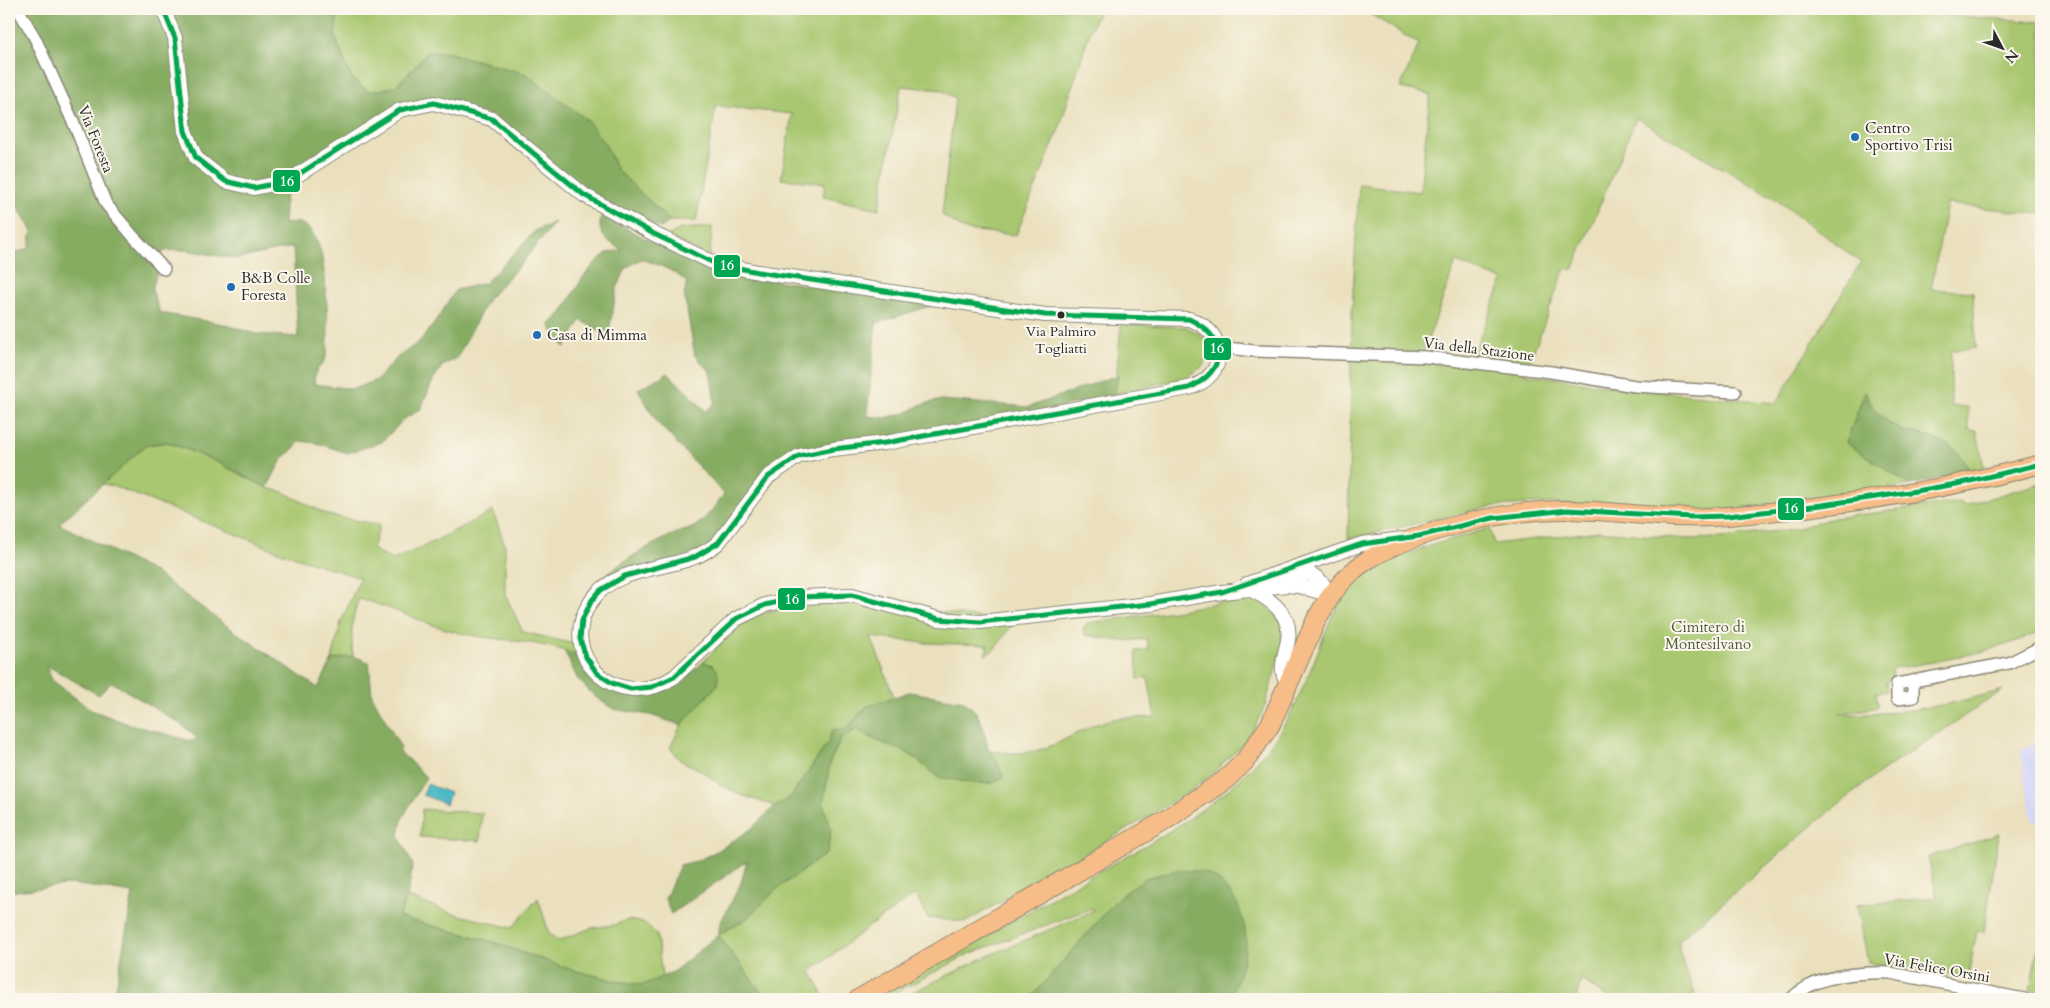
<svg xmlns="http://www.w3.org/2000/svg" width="2050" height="1008" viewBox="0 0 2050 1008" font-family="Cardo,serif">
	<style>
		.built { fill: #d6d7f8 }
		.green { fill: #a8c76f; stroke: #6a794d; fill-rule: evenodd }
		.forest { fill: #86ac62; stroke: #586c46; fill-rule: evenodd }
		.water { fill: #4ab8c5; stroke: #3a7278 }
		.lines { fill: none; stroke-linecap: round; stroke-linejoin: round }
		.minor-casing { stroke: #8a8674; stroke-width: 14 }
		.tertiary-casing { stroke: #8a8674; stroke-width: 16 }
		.primary-casing { stroke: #8a8674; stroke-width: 20 }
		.trunk-casing { stroke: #8a8674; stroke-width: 21 }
		.minor { stroke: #fff; stroke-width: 11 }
		.tertiary { stroke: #fff; stroke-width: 14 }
		.primary { stroke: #f7bd88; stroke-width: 18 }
		.trunk { stroke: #f7bd88; stroke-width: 19 }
		.bus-1-casing { stroke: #fbf7ec; stroke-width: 9 }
		.bus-1 { stroke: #00a651; stroke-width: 5 }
		.poi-dot { fill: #1f6fb2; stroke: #fbf7ec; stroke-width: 2 }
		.bus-dot { fill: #2b2b2b; stroke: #fbf7ec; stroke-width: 2 }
		.labels { text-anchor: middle; stroke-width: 4; stroke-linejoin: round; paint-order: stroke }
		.bus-label { font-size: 14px; fill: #2b2b2b; stroke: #fbf7ec }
		.poi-label { font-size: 15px; fill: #2b2b2b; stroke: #fbf7ec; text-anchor: start }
		.street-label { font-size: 15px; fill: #2b2b2b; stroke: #fbf7ec }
		.park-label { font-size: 15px; fill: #505a3f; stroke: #fbf7ec }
		.line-badge { stroke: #fbf7ec; stroke-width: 2 }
		.badge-label { font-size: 14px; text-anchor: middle; font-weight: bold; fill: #fff }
	</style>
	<rect width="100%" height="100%" fill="#fbf7ec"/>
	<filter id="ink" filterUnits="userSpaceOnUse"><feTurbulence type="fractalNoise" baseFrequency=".02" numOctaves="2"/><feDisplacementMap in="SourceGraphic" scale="10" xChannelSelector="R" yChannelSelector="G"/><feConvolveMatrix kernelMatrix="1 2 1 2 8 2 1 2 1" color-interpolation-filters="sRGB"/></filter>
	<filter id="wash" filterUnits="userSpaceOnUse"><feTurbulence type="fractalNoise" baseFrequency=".0096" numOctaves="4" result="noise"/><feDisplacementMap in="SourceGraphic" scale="20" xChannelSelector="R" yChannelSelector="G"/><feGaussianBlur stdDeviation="1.12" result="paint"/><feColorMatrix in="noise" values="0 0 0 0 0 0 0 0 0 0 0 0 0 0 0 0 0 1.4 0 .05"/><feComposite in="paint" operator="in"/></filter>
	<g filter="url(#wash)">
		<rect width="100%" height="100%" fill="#eae0bd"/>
		<polygon class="built" points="2041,741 2041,821 2033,823 2020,750"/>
		<g class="green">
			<polygon points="338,9 1100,9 1090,31 1059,129 1016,235 965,230 942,215 955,98 941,90 901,86 879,209 823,197 825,183 781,179 792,114 716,106 696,221 670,221 617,170 606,146 526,74 449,53 427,52 408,74 394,87 370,92 352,79 342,56 335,35"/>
			<path d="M1367,9H1675L1681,12L1683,9H1927L1928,12L1944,15L2041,22V214L1947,204L1931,289L1973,292L1976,348L1951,351V406L1968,407L1969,430L1977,431L1984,468L1971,471L1956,450L1946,444L1921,434L1902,431L1890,424L1875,411L1865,392L1910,485L1842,497L1709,512L1550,503L1494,506L1348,539L1352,310L1359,184L1420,192L1430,94L1400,88L1419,44L1367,12ZM1636,118L1774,198L1861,262L1776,403L1630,389L1525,374L1565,268L1573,270ZM1456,262L1503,280L1468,366L1421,359Z"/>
			<polygon points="712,227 710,256 667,236 681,229"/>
			<polygon points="1121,324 1186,327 1200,334 1206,342 1208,355 1202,367 1186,377 1115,394"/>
			<path d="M168,442L217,462L267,488L283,492L328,515L380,525L372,549L392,560L425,546L493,511L505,546V594L523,632L575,644L582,659C549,639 495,642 456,632C423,624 393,607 359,599C351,618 351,636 353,656L332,660L341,622L360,578L283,553L116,487L102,484L146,445Z"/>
			<path d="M2041,483V631C1994,653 1943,660 1892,669L1893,680L1886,682L1887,691L1876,693L1878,707L1839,714C1893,716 1951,705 2003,690L1882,771L1831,810L1679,940V950L1695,995L1682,999H1609L1581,979L1576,999H1229L1245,950L1120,896L1030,999H899L981,959L1093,911L1092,908L969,954L883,999H876C944,960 1012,921 1080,882C1147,844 1225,807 1272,743C1300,705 1315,657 1333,613C1340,603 1347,590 1357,582C1394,552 1446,542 1490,528L1494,544L1599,531L1688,539L1722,538L1794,529L1834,518L1961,502L1963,506Z"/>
			<path d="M1247,597L1260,599L1281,621L1282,646L1265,706L1253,730L1241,746L1212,774L1189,792L1146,818L966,922L928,918L915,895L871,925L811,971L825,999H764L765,998L718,935L746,919L777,889L827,853L831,829L823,805L830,761L841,739L857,729L875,740L908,753L939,777L974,783H993L996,758L989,751C1002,752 1015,754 1028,752C1056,749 1080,728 1108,720C1123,716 1139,719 1155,717L1148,678L1138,679L1136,651L1148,650L1147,639L1122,641L1085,635L1083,628L1087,623L1174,611Z"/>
			<path d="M854,601L1014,622L994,650L985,655L988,645L926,643L871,637L894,697L866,707L847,728L832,730L828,743L789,799L775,806L744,796L722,786L702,771L680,760L670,748L681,725L718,684L713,665L703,662C717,648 730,630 748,621C781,603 817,602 854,601Z"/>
			<polygon points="422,809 482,813 480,841 420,837"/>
			<polygon points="1999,834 1984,932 1977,931 1968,977 1868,963 1857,905 1937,897 1928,857"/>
			<polygon points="407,897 455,914 512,928 538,898 549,933 558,941 591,928 613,925 628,920 645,923 657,935 662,977 643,985 617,981 572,970 490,941 398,917"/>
			<polygon points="2040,934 2041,934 2041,991 2030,990"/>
		</g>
		<g class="forest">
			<path d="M9,9H338L335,35L342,56L352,79L370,92L394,87L408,74L427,52L449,53L526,74L587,120L606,146L617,170L670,221L661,228L586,192L493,116L434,100L399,107L283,180L286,190L284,224C292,223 299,221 306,226C312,230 318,243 320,249C325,263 331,344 326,357C321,370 315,364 314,384L353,389L376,380L398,357L419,342L434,324L456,290L485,283L536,230L555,222L521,264L488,299L457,358L442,366L433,381L420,410L404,419L382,442L348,453L316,443L301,441L281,461L267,488L217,462L168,442L146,445L59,524L154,572L227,626L318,688L332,660L353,656L369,662L372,696L401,748L399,751L426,777L402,819L399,836L413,865L407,897L399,917L490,941L572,970L617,981L643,985L673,972L718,935L720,924L741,883L747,861L671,914L665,899L680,865L697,861L719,850L751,829L775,806L789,799L828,743L832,730L847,728L866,707L909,692L964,701L976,712L983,726L989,751L996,758L1003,777L993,783H974L939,777L908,753L875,740L857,729L841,739L830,761L823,805L831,829L827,853L777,889L746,919L718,935L766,998L764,999H114L133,893L72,884L9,892V250L18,252L29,248L32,230L14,201L9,199ZM293,247L298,337L256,334L223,324L160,313L152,290L163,251L184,250L237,259ZM46,665L99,695L112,682L182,725L198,739L191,741L126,723L91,710L52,680Z"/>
			<path d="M602,215C643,238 683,259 727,274L940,303L876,323L867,416L885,418L906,413L920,405L941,400L1029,407L1118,375L1115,394L1039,412L798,452L716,541L690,554L598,590L575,644C570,588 627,557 670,536C677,532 685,531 692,528C705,521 716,505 724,494L657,422L638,389L668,373L706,411L715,403L710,371L695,356L684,293L687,283C675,270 657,264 641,259L626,268L617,288L608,337L581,320L565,348L549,325L562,313L582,279L597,261L607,253L622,250C607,240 595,235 602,215Z"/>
			<polygon points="1865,391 1875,411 1890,424 1902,431 1921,434 1946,444 1956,450 1971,471 1910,485 1846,443"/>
			<path d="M564,650C579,657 589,666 600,678C604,682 609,688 614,691C646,706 680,684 703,662C718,666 718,668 718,684L681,725L650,715L613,709L594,696L577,678Z"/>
			<path d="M1177,870C1186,871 1196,870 1204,873C1233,882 1250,923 1245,951C1242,967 1236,985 1229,999H1030L1120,896L1146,878Z"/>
		</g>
		<polygon class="water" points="427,784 450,793 446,804 423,795"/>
	</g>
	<g filter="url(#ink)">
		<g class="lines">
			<defs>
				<g id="minor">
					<polyline points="18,9 35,38 74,124 106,204 133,236 164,269"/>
					<polyline points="1218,347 1254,351 1426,357 1551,372 1635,386 1735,392"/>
					<polyline points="1913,681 1913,697 1897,699 1897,684 2009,663 2041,647"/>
					<path d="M1791,999C1815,975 1857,972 1890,973L2024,999"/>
				</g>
				<g id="tertiary">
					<path d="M163,9L175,38L185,131L196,158L225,181L254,188L288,181L400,110L434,103L492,119L584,195L654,234L714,263L758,272L1045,315L1189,319C1228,331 1229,376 1189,388L885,443L833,449L799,456L768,477L718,543C710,549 701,555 692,558C659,570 614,569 592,600C554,652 615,716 674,677L736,619L765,605L800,597L852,595L939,619L980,622L1150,604L1222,592L1287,585L1299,586L1331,595"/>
					<path d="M1289,574C1313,571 1317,575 1331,595"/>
					<polyline points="1247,584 1362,544 1403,539"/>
					<path d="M1251,590C1271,599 1292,615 1288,640C1286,650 1282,661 1283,672C1284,677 1287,682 1288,687"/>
				</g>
				<path id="primary" d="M1331,595C1342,582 1352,570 1366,561C1417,529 1510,509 1570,510C1623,511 1676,521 1728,516C1832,507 1942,491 2041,464"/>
				<polyline id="trunk" points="859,999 1161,823 1225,780 1245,761 1270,725 1317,618 1331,595"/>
			</defs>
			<use href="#minor" class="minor-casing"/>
			<use href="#tertiary" class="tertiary-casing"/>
			<use href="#primary" class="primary-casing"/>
			<use href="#trunk" class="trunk-casing"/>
			<use href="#minor" class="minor"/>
			<use href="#tertiary" class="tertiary"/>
			<use href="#primary" class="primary"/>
			<use href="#trunk" class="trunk"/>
			<defs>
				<path id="bus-1" d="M163,9L175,38L185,131L196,158L225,181L254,188L288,181L400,110L434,103L492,119L584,195L654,234L714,263L758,272L1045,315L1189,319C1228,337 1228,370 1189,388L885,443L833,449L799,456L768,477L718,543L695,557L625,576L601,590L592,600L582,620L580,639L586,657L597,673L612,683L631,689L652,687L674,677L736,619L765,605L800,597L852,595L939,619L980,622L1150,604L1222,592L1362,544L1419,536L1493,518L1568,510L1692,517L1728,516L1822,505L1916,491L1962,483L2041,464"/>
			</defs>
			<use href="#bus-1" class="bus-1-casing"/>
			<use href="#bus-1" class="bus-1"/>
		</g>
	</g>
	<g class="poi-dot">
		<circle cx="1855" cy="137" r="5"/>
		<circle cx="231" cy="287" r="5"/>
		<circle cx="537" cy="335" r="5"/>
	</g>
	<circle class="bus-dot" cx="1061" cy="315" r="4.5"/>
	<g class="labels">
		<g class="bus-label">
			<text x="1061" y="336">Via Palmiro<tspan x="1061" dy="17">Togliatti</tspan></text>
		</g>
		<g class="poi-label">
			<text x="1865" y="133">Centro<tspan x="1865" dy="17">Sportivo Trisi</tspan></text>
			<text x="241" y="283">B&amp;B Colle<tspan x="241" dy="17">Foresta</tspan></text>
			<text x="547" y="340">Casa di Mimma</text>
		</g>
		<g class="street-label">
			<text transform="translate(96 139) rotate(68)" y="5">Via Foresta</text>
			<text transform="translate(1479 349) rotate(7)" y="5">Via della Stazione</text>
			<text transform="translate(1937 968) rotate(10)" y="5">Via Felice Orsini</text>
		</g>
		<g class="park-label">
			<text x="1708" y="632">Cimitero di<tspan x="1708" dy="17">Montesilvano</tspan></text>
		</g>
	</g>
	<g class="line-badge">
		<rect x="272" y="169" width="29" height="24" rx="5" fill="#00a651"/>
		<rect x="713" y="254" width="28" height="24" rx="5" fill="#00a651"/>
		<rect x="1203" y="337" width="29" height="24" rx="5" fill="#00a651"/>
		<rect x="1777" y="497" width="28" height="24" rx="5" fill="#00a651"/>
		<rect x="777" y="587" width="29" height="24" rx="5" fill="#00a651"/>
	</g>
	<g class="badge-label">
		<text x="287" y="186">16</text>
		<text x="727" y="270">16</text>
		<text x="1217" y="353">16</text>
		<text x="1791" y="513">16</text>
		<text x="792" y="604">16</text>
	</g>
	<rect width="2050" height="1008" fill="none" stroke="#fbf7ec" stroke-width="30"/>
	<g transform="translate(2002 48) rotate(131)" stroke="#fbf7ec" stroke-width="4" paint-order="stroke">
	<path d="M0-4L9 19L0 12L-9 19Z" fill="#2b2b2b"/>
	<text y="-8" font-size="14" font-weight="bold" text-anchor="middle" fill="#2b2b2b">N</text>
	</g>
</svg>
